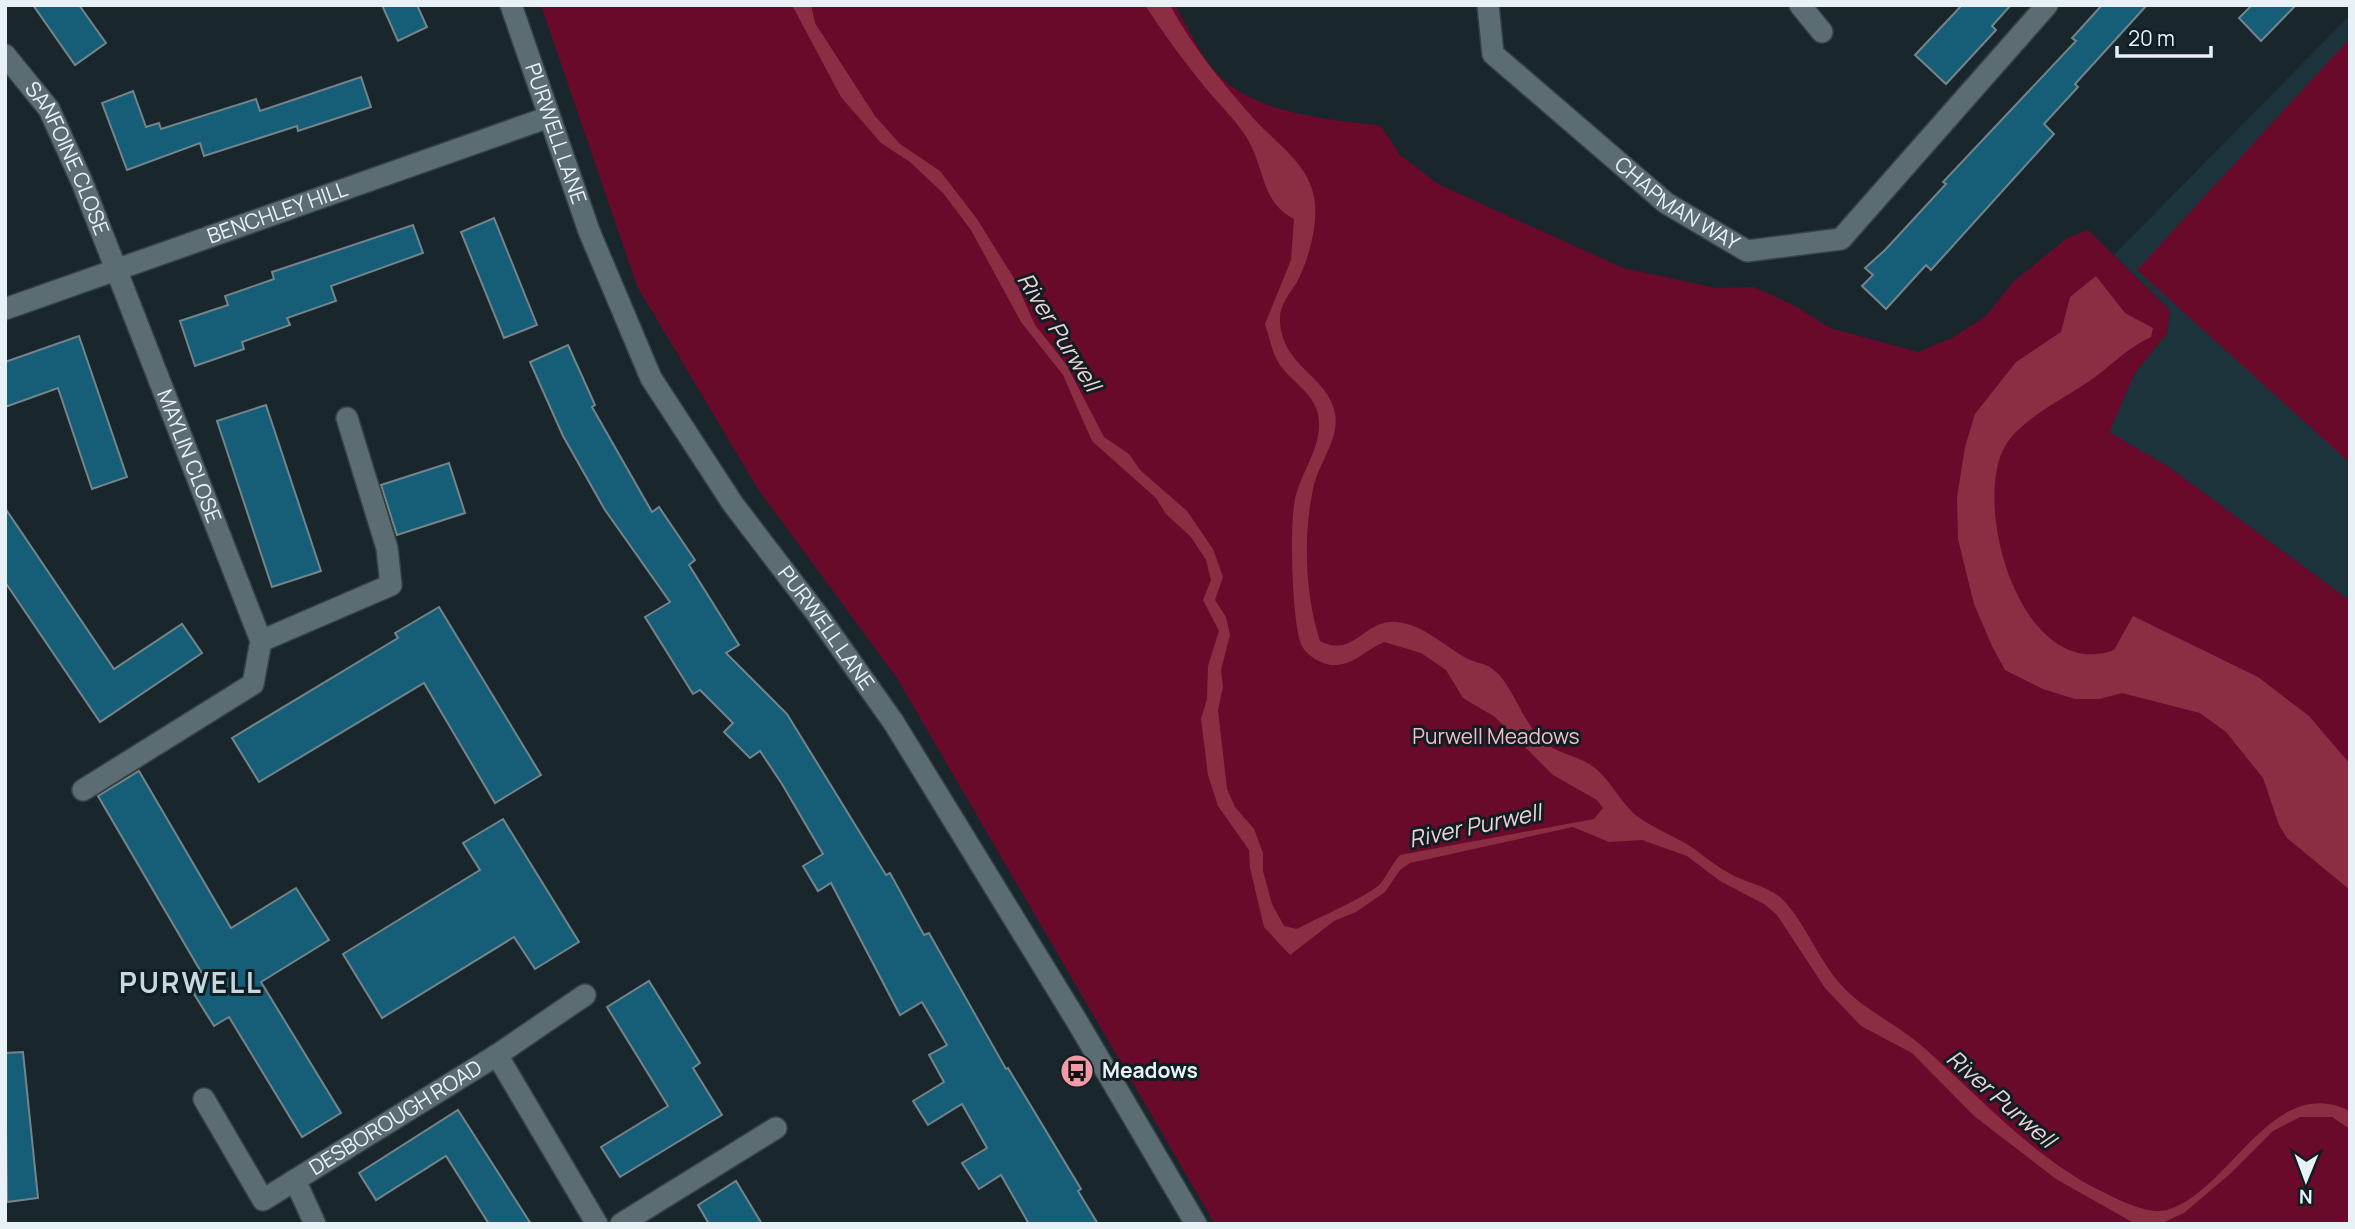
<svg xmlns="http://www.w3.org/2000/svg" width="2355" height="1229" viewBox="0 0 2355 1229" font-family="Manrope,sans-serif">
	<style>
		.built { fill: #1d333c }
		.green { fill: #6a0a2a }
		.water { fill: #8c2d44 }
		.building { fill: #165e77; stroke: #74848b; stroke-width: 2 }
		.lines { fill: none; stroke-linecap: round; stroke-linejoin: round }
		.street-casing { stroke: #364246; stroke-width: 24 }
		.street { stroke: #5c6c73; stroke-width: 21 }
		.labels { text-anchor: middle; stroke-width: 6; stroke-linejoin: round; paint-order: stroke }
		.street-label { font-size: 21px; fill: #e8f1f5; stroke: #101e23 }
		.park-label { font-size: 21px; fill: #f4bdc5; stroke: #101e23 }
		.poi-label { font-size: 21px; font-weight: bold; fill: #e8f1f5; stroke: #101e23; text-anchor: start }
		.water-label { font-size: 23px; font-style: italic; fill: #eed2d5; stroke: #101e23 }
		.district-label { font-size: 28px; font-weight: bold; letter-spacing: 2px; fill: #c6d8e0; stroke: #101e23 }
	</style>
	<rect width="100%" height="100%" fill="#19272d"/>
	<polygon class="built" points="2350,15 2350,601 2169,467 2108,432 2135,373 2167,333 2170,310 2114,255"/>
	<g class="green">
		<path d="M541,5H1175C1189,30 1204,64 1226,82C1268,116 1330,119 1381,126L1400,155L1438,184L1623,268L1716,288L1754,287L1797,307L1830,328L1918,352L1952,338L1986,316L2013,282L2067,238L2088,230L2170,310L2167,333L2135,373L2109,432L2169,467L2350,601V1224H1215L897,678L758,489L637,286Z"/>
		<polygon points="2350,38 2350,463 2137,270"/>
	</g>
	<g class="water">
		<path d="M792,5H811L815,23L875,116L900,144L940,171L977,219L1015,280L1035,325L1066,364L1104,437L1129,454L1140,470L1187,511L1213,549L1223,577L1215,600L1226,617L1230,635L1221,670L1223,687L1218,710L1227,789L1235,807L1254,829L1263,853V871L1272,904L1284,926L1297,929C1315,919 1371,895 1381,883C1388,874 1392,864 1400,855L1594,819L1603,808L1597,800L1553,775L1495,717L1463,698L1446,670L1421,653L1384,642C1367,649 1355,664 1336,665C1324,666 1306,656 1301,644C1292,620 1290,533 1294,506C1297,477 1319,454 1319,425C1320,393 1290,384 1277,360C1271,349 1269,335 1265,324L1291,260L1294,219C1260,201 1266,170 1247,138C1237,122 1222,107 1209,92C1186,64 1165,36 1145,5H1170C1192,47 1224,85 1255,120C1274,141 1303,160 1312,189C1321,216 1310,257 1297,282C1290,293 1279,306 1280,320C1281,366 1328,376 1335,413C1340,439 1318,464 1313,489C1303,537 1305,595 1320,641C1355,659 1363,619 1397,622C1424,625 1443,645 1466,658C1473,662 1483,663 1490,667C1515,684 1521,725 1548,745C1562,755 1582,757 1595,768C1612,782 1621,804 1638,817C1654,828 1673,836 1690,846C1702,854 1714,865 1727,872C1743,882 1765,885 1780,897C1803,917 1819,963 1844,988C1866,1011 1898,1025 1922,1046C1980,1097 2034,1159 2105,1193C2121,1201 2149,1215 2167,1210C2231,1191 2272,1072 2350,1111V1129L2332,1117H2300L2273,1131L2231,1173L2184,1213L2160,1224L2132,1222L2056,1179L1974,1116L1912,1053L1861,1026L1825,988L1777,915L1764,904L1720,881L1687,856L1642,840L1609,842L1573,827L1410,863L1400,870L1385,892L1356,912L1334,921L1290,955L1264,927L1250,868L1249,850L1218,806L1208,775L1201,719L1207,699L1208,666L1219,631L1203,600L1211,580L1206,560L1191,537L1166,514L1156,498L1092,441L1063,375L1021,322L971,230L943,193L910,162L881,143L841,97Z"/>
		<path d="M2096,276L2125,313L2153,328L2151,337C2129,347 2114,363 2095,377C2068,397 2017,420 2003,450C1973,514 2024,683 2114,650L2133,616L2258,677L2309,716L2350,764V890L2287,838L2279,825L2263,778L2226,732L2200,713L2122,693L2099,699H2075L2043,689L2005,670L1992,646L1974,604L1958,539L1957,497L1965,447L1975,414L2016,362L2061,332L2070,297Z"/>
	</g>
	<g class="building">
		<polygon points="33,5 79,5 106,43 75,65"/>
		<polygon points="382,5 417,5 427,27 398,41"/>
		<polygon points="1962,5 2011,5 1992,26 1996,30 1946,84 1915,55"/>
		<polygon points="2102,5 2147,5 2075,84 2078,87 2044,124 2054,134 1931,270 1926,265 1886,309 1862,286 1873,275 1865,268 1885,250 1946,184 1943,182 2076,41 2072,38"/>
		<polygon points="2252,5 2296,5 2261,41 2239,18"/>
		<polygon points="361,77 371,107 298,131 297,126 204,156 200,143 127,170 102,103 133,91 146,127 159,123 161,129 256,99 260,111"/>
		<polygon points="494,218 537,325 504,338 461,232"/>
		<polygon points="413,225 423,253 331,286 336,301 287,318 290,325 242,342 244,349 195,366 180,321 228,305 225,296 274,279 272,272"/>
		<polygon points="79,336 127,477 92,489 58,388 5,407 5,362"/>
		<polygon points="568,345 595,405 592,407 652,512 659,507 695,560 689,565 739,645 726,653 787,714 886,875 890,873 924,935 929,933 1006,1069 1008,1068 1081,1189 1078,1191 1098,1224 1029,1224 1001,1175 979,1189 962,1163 987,1148 962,1104 928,1125 913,1101 944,1082 929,1055 947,1045 922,1002 900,1015 831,883 818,891 803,866 823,854 782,784 760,751 750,758 724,732 733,723 700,690 693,694 645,617 670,602 605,510 563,436 530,362"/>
		<polygon points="266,405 321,571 272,587 217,421"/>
		<polygon points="449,463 465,513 397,535 381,485"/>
		<polygon points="5,508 114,669 182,624 202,653 100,722 5,582"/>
		<polygon points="439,607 541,775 495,803 424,683 259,782 232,738 398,638 395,633"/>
		<polygon points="139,771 231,928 296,888 329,940 261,982 341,1113 302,1137 229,1017 214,1026 189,986 204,977 98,796"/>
		<polygon points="503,819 579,942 535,969 514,937 382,1018 343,954 480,870 463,843"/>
		<polygon points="649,981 700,1063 693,1068 722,1115 620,1177 601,1147 668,1106 607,1007"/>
		<polygon points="23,1052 38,1198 7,1202 5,1053"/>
		<polygon points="458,1110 531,1224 489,1224 446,1156 376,1200 359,1173"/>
		<polygon points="736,1181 762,1224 709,1224 698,1205"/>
	</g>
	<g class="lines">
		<defs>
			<g id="street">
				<path id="s1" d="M511,5L589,231L651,378L733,504L817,614L894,723L1078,1023L1196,1224"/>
				<path id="s2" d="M1488,5L1493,54L1666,203L1747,251L1841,239L2047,5"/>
				<polyline points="1800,5 1822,32"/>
				<path id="s3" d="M5,55L49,109L82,182L261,641L253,684L83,790"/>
				<path id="s4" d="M5,309L549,117"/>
				<polyline points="261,641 391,585 387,548 347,418"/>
				<polyline points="497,1055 585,995"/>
				<path id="s5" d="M204,1099L263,1200L497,1055L597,1224"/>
				<polyline points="295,1180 315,1224"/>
				<polyline points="621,1224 776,1128"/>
			</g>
		</defs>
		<use href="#street" class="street-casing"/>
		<use href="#street" class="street"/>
	</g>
	<defs>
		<symbol id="bus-disc" viewBox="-11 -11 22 22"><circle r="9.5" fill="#f39aa9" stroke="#101e23"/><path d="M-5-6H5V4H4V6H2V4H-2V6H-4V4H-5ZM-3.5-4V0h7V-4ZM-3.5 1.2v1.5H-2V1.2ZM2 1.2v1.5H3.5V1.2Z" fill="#111"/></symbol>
	</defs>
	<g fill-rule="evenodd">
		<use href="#bus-disc" x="1058" y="1052" width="38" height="38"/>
	</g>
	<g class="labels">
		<g class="street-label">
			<text dy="7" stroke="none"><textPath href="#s1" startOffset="136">PURWELL LANE</textPath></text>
			<text dy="7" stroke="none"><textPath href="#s3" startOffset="122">SANFOINE CLOSE</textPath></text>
			<text dy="7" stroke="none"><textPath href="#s2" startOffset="287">CHAPMAN WAY</textPath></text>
			<text dy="7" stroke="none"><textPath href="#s4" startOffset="289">BENCHLEY HILL</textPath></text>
			<text dy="7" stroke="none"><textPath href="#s3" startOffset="444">MAYLIN CLOSE</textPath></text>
			<text dy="7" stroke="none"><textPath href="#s1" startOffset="704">PURWELL LANE</textPath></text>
			<text dy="7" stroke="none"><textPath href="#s5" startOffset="273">DESBOROUGH ROAD</textPath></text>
		</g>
		<g class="park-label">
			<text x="1496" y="744">Purwell Meadows</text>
		</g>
		<g class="poi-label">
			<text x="1102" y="1078">Meadows</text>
		</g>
		<g class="water-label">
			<text transform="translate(1059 332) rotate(58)" y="8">River Purwell</text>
			<text transform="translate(1475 826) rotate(-12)" y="8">River Purwell</text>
			<text transform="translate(2001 1099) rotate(41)" y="8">River Purwell</text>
		</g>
		<g class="district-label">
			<text x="191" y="993">PURWELL</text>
		</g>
	</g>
	<rect width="2355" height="1229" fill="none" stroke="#e8f1f5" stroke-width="14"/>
	<g transform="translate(2306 1180) rotate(181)" stroke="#101e23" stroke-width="5" paint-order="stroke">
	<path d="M0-5L12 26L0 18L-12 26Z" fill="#e8f1f5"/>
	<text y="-10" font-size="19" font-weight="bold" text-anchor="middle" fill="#e8f1f5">N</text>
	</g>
	<path d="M2117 46v10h94v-10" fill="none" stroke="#e8f1f5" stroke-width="3.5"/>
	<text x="2128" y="46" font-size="21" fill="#e8f1f5" stroke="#101e23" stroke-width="5" paint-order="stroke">20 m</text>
</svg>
